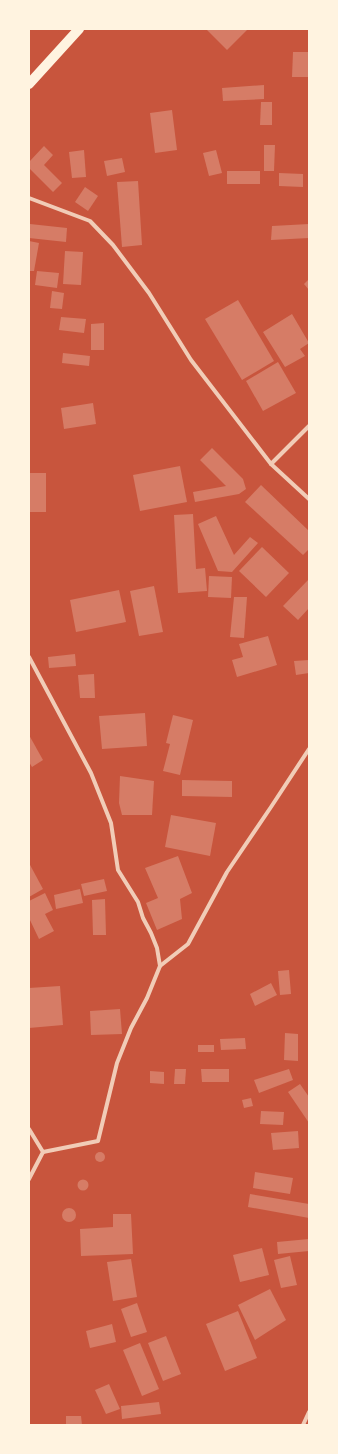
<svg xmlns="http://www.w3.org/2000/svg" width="338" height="1454" viewBox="0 0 338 1454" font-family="'PT Sans Narrow',sans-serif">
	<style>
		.building { fill: #d67c66 }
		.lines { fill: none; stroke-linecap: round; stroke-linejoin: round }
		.minor { stroke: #f1ccb7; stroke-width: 4 }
		.primary { stroke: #fff3e0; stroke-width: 10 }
	</style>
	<rect width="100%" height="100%" fill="#c8553d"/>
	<g class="building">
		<polygon points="206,29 248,29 227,50"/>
		<polygon points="293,52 309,52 309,77 292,77"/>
		<polygon points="264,85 264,99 223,101 222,88"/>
		<polygon points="261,102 272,102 272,125 260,125"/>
		<polygon points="172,110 177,150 155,153 150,113"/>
		<polygon points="264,145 275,145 274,171 264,171"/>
		<polygon points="44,146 53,155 44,165 62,183 53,192 29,168 29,162"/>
		<polygon points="84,150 86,177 72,178 69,152"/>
		<polygon points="216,150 222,173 209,176 203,153"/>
		<polygon points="122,158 125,172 107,176 104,161"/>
		<rect x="227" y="171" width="33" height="13"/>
		<polygon points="279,173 303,174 303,187 279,186"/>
		<polygon points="138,181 142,245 122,247 117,182"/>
		<polygon points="85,187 98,196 88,211 75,202"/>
		<polygon points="30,224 67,228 66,242 29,238"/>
		<polygon points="309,224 309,238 271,240 272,226"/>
		<polygon points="29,241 39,243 34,271 29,271"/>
		<polygon points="65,251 83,252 81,285 63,284"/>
		<polygon points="37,271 59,273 57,288 35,285"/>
		<polygon points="309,279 309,290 304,284"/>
		<polygon points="52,291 64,293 62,309 50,308"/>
		<polygon points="238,300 274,361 242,380 205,319"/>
		<polygon points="292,314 309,343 300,349 305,356 285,367 263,332"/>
		<polygon points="61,317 86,319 84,333 59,330"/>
		<polygon points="104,323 104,350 91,350 91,324"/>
		<polygon points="63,353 90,356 89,366 62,363"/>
		<polygon points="278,362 296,393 263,411 246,381"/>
		<polygon points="93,403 96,424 64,429 61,408"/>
		<polygon points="212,448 243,479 246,489 239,494 195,502 193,492 226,486 200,460"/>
		<polygon points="180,466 187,502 140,511 133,475"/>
		<rect x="29" y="473" width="17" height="39"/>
		<polygon points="261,485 309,531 309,549 303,555 245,502"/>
		<polygon points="193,514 196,569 205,568 207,591 178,593 174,515"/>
		<polygon points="216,516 234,555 250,537 258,543 232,572 218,571 198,524"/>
		<polygon points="262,547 289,573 266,597 239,571"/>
		<polygon points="209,576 232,577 231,598 208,597"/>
		<polygon points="309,579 309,608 298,620 283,606"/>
		<polygon points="154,586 163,632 139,636 130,591"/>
		<polygon points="119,590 126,622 76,632 70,600"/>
		<polygon points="234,597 247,597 244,638 230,637"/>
		<polygon points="268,636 277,665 237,677 232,660 243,657 239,644"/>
		<polygon points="75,654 76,666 49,668 48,657"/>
		<polygon points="309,660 309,673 296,675 294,661"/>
		<polygon points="94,674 95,698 80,698 78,675"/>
		<polygon points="145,713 147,746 102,749 99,716"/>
		<polygon points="173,715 193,720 180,775 163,771 170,744 166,743"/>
		<polygon points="29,735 43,760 32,767 29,762"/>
		<polygon points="120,776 154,781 152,815 122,815 119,803"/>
		<polygon points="182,780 232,781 232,797 182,796"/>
		<polygon points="171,815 216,823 210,856 165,847"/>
		<polygon points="178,856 192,893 180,899 182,919 157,930 146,903 158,898 145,868"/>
		<polygon points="29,863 43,889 29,897"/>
		<polygon points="104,879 107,891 84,896 81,884"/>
		<polygon points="80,889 83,903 56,909 54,895"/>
		<polygon points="45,893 53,910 45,914 54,931 39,939 29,918 29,901"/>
		<polygon points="105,899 106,935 93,935 92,900"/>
		<polygon points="289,970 291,994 280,995 278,971"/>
		<polygon points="271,983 277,995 255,1006 250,994"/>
		<polygon points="60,986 63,1025 29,1028 29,988"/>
		<polygon points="120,1009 122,1034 91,1035 90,1011"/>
		<polygon points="285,1033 298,1034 298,1061 284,1060"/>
		<polygon points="245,1038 246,1049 221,1050 220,1039"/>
		<rect x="198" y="1045" width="16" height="7"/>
		<polygon points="175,1069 186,1069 185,1084 174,1084"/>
		<polygon points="201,1069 229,1069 229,1082 202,1082"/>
		<polygon points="289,1069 293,1080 259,1093 254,1080"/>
		<polygon points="150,1071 164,1072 164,1084 150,1083"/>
		<polygon points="300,1084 309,1097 309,1123 288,1092"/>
		<polygon points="251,1098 253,1106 244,1108 242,1100"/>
		<polygon points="261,1111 284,1112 283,1125 260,1124"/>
		<polygon points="298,1131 299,1148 273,1150 271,1133"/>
		<circle cx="100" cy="1157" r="5"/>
		<polygon points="255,1172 293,1178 290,1194 253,1188"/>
		<circle cx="83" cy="1185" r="5.5"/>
		<polygon points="250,1194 309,1204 309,1218 248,1207"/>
		<circle cx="69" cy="1215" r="7"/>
		<polygon points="113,1214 131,1214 133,1254 81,1256 80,1229 113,1227"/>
		<polygon points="309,1239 309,1251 278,1254 277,1242"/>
		<polygon points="262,1248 269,1275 240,1282 233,1255"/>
		<polygon points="290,1256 297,1285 281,1288 274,1260"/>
		<polygon points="131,1259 137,1297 113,1301 107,1262"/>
		<polygon points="270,1289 286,1320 255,1340 238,1305"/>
		<polygon points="137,1303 147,1332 131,1337 121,1309"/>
		<polygon points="238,1311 257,1358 225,1371 206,1324"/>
		<polygon points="112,1324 116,1342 90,1348 86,1331"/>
		<polygon points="166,1336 181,1374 163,1381 148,1343"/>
		<polygon points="140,1343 159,1389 142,1396 123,1350"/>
		<polygon points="109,1384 120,1409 106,1414 95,1390"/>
		<polygon points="159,1402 161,1414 122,1419 121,1406"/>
		<polygon points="66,1416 81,1416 82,1425 66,1425"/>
	</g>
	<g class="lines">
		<g class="minor">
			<polyline points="29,198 90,221 113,245 149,293 191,360 271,464 309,499"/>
			<polyline points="271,464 309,426"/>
			<polyline points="29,657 91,773 111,823 118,870 138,902 143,918 151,933 157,948 160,966 147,998 131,1028 117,1063 98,1141 43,1152"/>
			<polyline points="160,966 188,944 227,872 271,807 309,749"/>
			<polyline points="29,1129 43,1152 29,1179"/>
			<polyline points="303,1425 309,1412"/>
		</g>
		<polyline class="primary" points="29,84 79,29"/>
	</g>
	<rect width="338" height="1454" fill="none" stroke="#fff3e0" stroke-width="60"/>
</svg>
